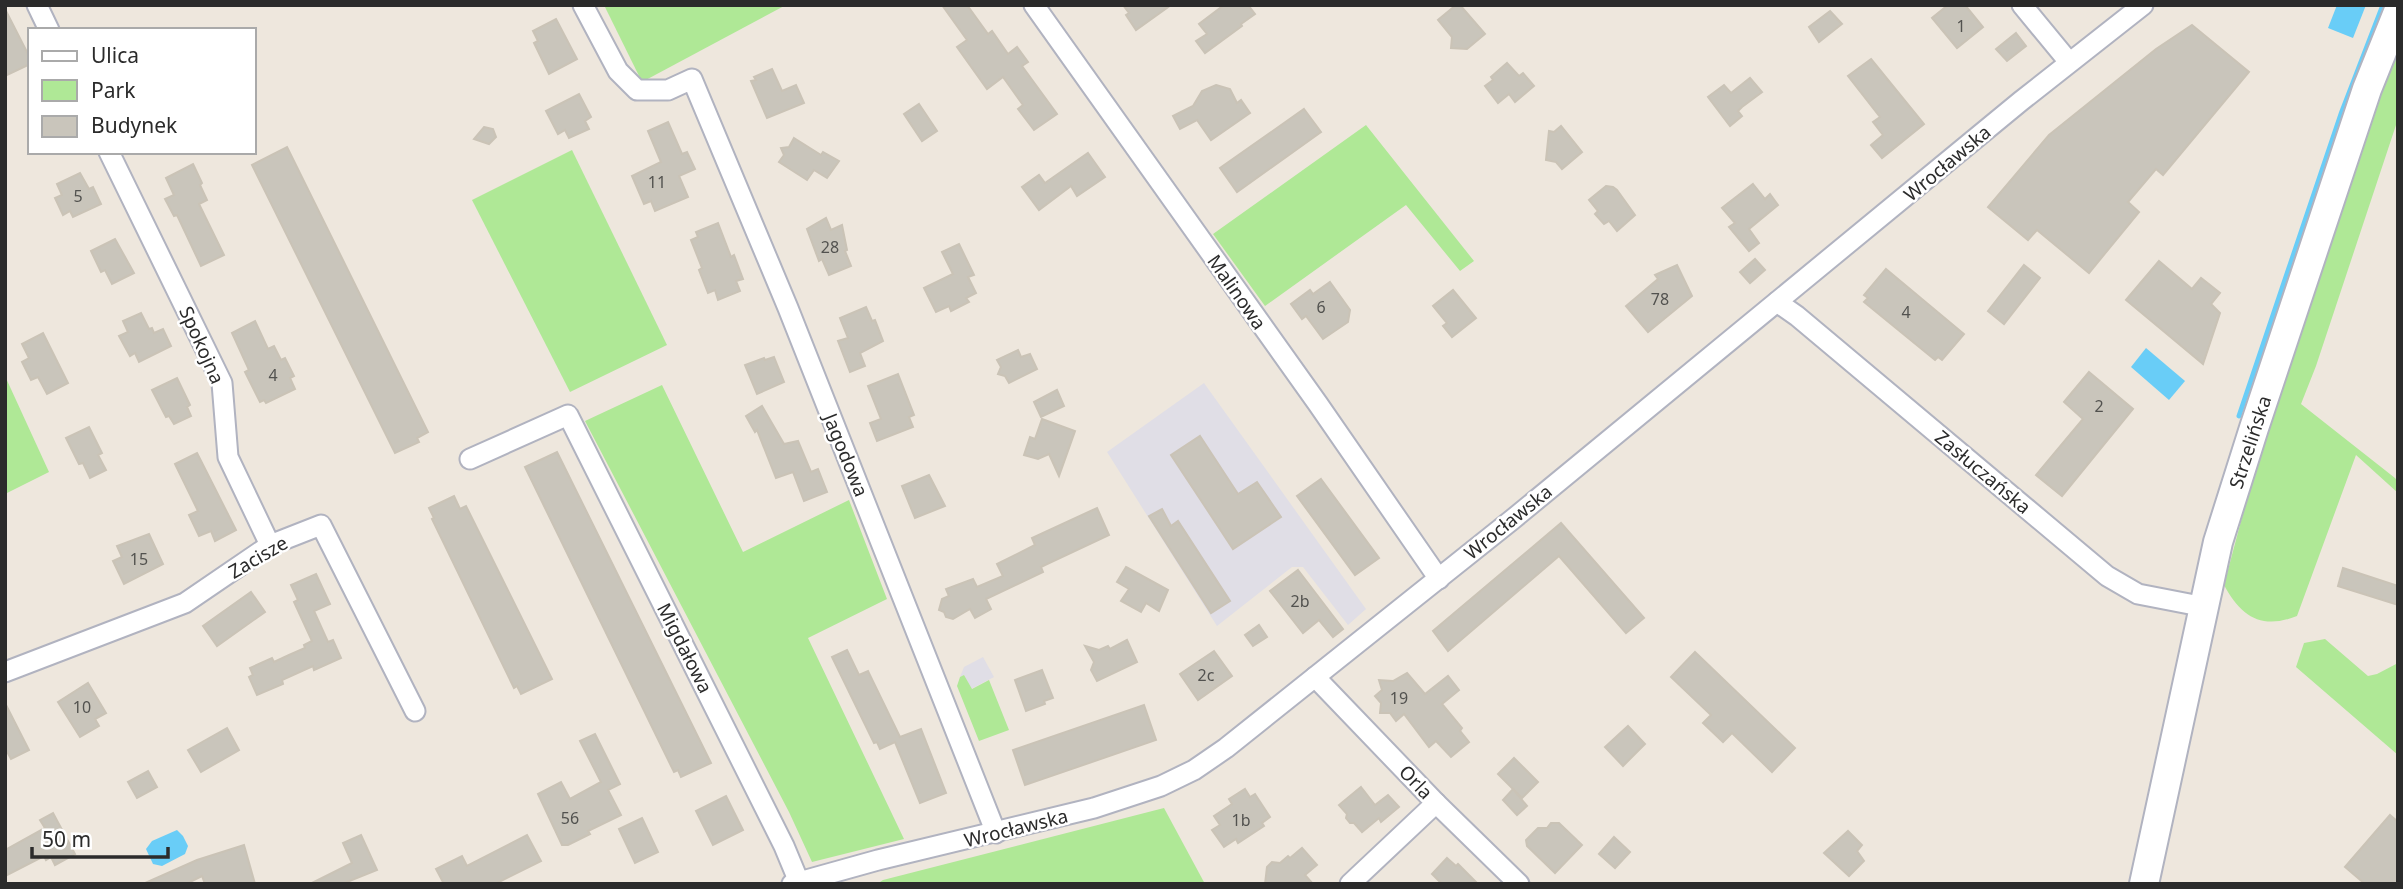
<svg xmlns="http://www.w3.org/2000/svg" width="2403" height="889" viewBox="0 0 2403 889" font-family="'Noto Sans',sans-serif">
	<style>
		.industrial { fill: #e0dee6 }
		.green { fill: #afe896 }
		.water { fill: #69cdf7 }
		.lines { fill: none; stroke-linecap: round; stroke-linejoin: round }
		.stream { stroke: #69cdf7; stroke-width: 5 }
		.building { fill: #c9c5bb; stroke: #cac3b6; stroke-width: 2 }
		.street-casing { stroke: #b1b3c0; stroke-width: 23 }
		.secondary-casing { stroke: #b1b3c0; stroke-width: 32 }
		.street { stroke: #fff; stroke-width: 19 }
		.secondary { stroke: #fff; stroke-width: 28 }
		.labels { text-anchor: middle; stroke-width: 5; stroke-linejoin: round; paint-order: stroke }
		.number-label { font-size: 16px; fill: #52524f }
		.street-label { font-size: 19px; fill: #2b2b2b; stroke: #fff }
	</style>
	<rect width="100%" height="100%" fill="#eee7dd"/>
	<g class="industrial">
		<polygon points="1204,383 1366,609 1348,625 1303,567 1292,567 1217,626 1107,452"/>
		<polygon points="983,657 994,677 971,689 964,675 960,677 964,667"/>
	</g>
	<g class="green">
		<polygon points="604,5 786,5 642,82"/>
		<path d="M2398,32V119L2316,366L2301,404L2395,478L2398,482V493L2356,455L2297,616C2262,630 2241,617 2224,585L2253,476Z"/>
		<polygon points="1366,125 1474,261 1460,271 1406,205 1265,306 1213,234"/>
		<polygon points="572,150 667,345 570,392 472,200"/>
		<polygon points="5,376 49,472 5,494"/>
		<polygon points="662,385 743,552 849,500 887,599 808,638 904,839 812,862 789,812 585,421"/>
		<polygon points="2325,639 2368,676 2377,674 2398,663 2398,755 2296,667 2304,643"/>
		<polygon points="964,675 972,689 989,680 1009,730 979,741 957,686 960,677"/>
		<polygon points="1164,808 1205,884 877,884 883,880"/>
	</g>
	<g class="water">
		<polygon points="2337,5 2366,5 2353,38 2328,28"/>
		<polygon points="2146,348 2185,381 2169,400 2131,367"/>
		<polygon points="177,830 183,836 188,846 185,854 162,866 153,864 146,849 152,841"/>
	</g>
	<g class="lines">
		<polyline class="stream" points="2239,416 2341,114 2383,5"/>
	</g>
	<g class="building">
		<polygon points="942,5 967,5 988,34 992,31 1008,54 1017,47 1028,62 1022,66 1057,114 1034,130 1018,109 1023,105 1003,77 987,89 957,47 967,40"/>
		<polygon points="1123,5 1171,5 1136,30 1126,15 1129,13"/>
		<polygon points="1224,5 1248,5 1255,14 1241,24 1242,26 1205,53 1196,41 1207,34 1199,24"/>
		<polygon points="1456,5 1460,5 1485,34 1467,49 1451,48 1452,37 1438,20"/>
		<polygon points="1948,5 1965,5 1983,27 1957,48 1932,18"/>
		<polygon points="5,9 30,58 30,64 5,76"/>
		<polygon points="1830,11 1842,24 1819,42 1809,27"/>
		<polygon points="556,19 577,59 549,74 534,43 538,41 533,31"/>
		<polygon points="2192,25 2249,72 2163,175 2156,169 2128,202 2139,212 2089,273 2037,230 2028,240 1988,207 2049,135 2156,49"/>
		<polygon points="2016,33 2026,46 2007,61 1996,49"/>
		<polygon points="1871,59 1924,124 1882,158 1871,145 1883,135 1873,122 1880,117 1848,76"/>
		<polygon points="1507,63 1519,76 1523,73 1534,86 1515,102 1509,94 1498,103 1485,86 1493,80 1491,77"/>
		<polygon points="772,69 782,91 796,85 804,103 767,118 751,81 756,80 754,77"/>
		<polygon points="1750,78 1762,92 1742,107 1738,111 1742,116 1730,126 1708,97 1724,85 1731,93"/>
		<polygon points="1216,85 1230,89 1237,103 1241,100 1250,113 1211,140 1197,120 1180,129 1173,116 1193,106 1202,91"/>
		<polygon points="579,94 591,117 585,121 589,129 569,138 565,130 558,134 546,111"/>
		<polygon points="919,104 937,131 922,141 904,114"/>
		<polygon points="1304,109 1321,132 1237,192 1220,168"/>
		<polygon points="668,122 682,154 687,152 695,169 679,176 688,197 655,211 651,201 644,204 632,176 661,162 648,131"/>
		<polygon points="1561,126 1582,152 1562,169 1556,162 1546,160 1549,131 1554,132"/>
		<polygon points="484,127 493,129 496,137 489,144 474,139"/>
		<polygon points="794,138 821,155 823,152 839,161 827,178 814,170 807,180 779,162 784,155 781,148 789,147"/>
		<polygon points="287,147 428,432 417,438 419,442 395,453 252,165"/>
		<polygon points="1088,153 1105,177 1077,196 1071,186 1039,210 1022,187 1039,175 1045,183"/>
		<polygon points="193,164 202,183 200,185 207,200 199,204 224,255 201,266 177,215 174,216 165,199 174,195 166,178"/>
		<polygon points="80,173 89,189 93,187 101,204 73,217 70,211 63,215 55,198 62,195 57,184"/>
		<polygon points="1753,184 1765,199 1770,194 1778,205 1749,229 1759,243 1749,251 1729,227 1735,223 1722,208"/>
		<polygon points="1606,186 1613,187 1617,190 1635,215 1617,231 1609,221 1604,224 1595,214 1598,211 1589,200"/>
		<polygon points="826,218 831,230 842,225 847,250 845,251 851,266 829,275 822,259 819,261 807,229"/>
		<polygon points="718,223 731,257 734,255 743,279 736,281 740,291 718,300 715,290 708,293 699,270 702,268 691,240 698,237 696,232"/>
		<polygon points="115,239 134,273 112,284 105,270 101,272 91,251"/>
		<polygon points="959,244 974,275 968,277 976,293 966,298 969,302 951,311 949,306 936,312 924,288 953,274 942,252"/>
		<polygon points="1755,259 1765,270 1750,283 1740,272"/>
		<polygon points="2159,261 2192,289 2201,278 2220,293 2211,304 2220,313 2203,364 2126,300"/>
		<polygon points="1677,265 1692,296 1648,332 1626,306 1658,279 1655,275"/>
		<polygon points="2024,265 2040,278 2004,324 1988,311"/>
		<polygon points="1886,269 1964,334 1942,360 1938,357 1935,360 1864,302 1868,298 1864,295"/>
		<polygon points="1330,282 1350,310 1348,322 1323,339 1306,316 1302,319 1291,304 1310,290 1313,294"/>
		<polygon points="1453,290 1476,318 1452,337 1443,326 1447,323 1433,306"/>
		<polygon points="866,307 872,321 875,320 883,341 860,353 865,366 850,372 838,341 848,338 840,318"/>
		<polygon points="141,313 149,329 152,328 154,333 163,329 171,346 139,362 135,353 130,356 119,336 128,332 123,321"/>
		<polygon points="255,321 268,349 274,346 281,360 285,358 294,376 290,378 295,389 266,403 264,400 260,402 245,372 249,370 232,333"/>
		<polygon points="43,333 68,383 47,394 38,377 31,380 22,362 29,358 22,344"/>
		<polygon points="1018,350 1021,357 1030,354 1037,369 1009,383 1005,376 998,374 1001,367 997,360"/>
		<polygon points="774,357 784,382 757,394 745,365 764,358 765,360"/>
		<polygon points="2089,372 2133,409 2062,496 2036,475 2083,419 2064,402"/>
		<polygon points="898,374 914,415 909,417 913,427 877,441 870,423 881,419 868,386"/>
		<polygon points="177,378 190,405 187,407 191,416 174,424 169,416 166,417 152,390"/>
		<polygon points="1057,390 1064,406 1041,417 1034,402"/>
		<polygon points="762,406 784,444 798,441 811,472 818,469 827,492 804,501 793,472 776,478 757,430 755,432 746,416"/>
		<polygon points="1042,419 1075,431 1059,476 1049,454 1038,459 1024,455 1030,437 1035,439"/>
		<polygon points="89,427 102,453 98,455 106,470 90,478 83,463 79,464 66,438"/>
		<polygon points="1200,436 1238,494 1257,482 1281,517 1233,549 1171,455"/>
		<polygon points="557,452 711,763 681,777 678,770 674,772 525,467"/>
		<polygon points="197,453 236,530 215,541 211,531 199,536 189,515 198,511 175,464"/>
		<polygon points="929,475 945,506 915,518 902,486"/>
		<polygon points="1321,479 1379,558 1355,575 1297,496"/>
		<polygon points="454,496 460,509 466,506 552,679 521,694 517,686 514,688 432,519 434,518 429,508"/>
		<polygon points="1097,508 1109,535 1045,565 1041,567 1043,572 986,599 991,609 975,618 970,609 953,619 946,617 944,612 939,610 942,599 949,596 946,589 973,579 977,587 1003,576 997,564 1035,545 1032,538"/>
		<polygon points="1162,509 1171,526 1178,521 1230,601 1211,613 1149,516"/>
		<polygon points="1561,523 1644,618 1626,633 1559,556 1448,651 1433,631"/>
		<polygon points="149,534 163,564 124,584 113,561 122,557 117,546"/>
		<polygon points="1126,567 1168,590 1159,611 1146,603 1141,612 1121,601 1129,589 1117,582"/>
		<polygon points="2343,568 2398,586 2398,605 2338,586"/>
		<polygon points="1298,570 1343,629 1333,637 1319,620 1303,633 1270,591"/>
		<polygon points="316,574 330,604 314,611 328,642 333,640 341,658 314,670 313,666 282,680 283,684 257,695 249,677 253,675 250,668 272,658 274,662 289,655 305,648 304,645 312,641 294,602 298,600 291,585"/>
		<polygon points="251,592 265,612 217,646 203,626"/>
		<polygon points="1259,625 1267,637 1253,646 1245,635"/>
		<polygon points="1127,640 1137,662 1097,681 1091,670 1094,662 1085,646 1099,650 1108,646 1110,649"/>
		<polygon points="847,650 859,675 868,671 900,737 921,729 946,793 920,803 895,742 880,749 877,742 874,743 832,657"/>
		<polygon points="1214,651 1232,676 1198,700 1180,674"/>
		<polygon points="1695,652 1795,748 1772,772 1732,733 1723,742 1703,723 1711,715 1671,677"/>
		<polygon points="1042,670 1053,698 1044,701 1045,704 1026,711 1015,680"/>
		<polygon points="1407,673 1425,694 1448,676 1459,690 1442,704 1462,728 1460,731 1469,742 1451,757 1436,741 1429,747 1404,714 1396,721 1390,713 1380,713 1381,703 1375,696 1382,690 1379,680 1393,681"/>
		<polygon points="88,683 106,713 95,719 99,726 80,737 58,702"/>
		<polygon points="5,703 29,750 11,759 5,748"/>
		<polygon points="1144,705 1156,740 1025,785 1013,750"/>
		<polygon points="1628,726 1645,744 1623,766 1605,747"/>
		<polygon points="227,728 239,750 201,772 188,750"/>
		<polygon points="595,734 620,784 608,790 621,815 588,831 590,834 568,845 562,845 538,794 561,782 570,799 601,782 580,741"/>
		<polygon points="1514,758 1538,782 1522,798 1498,774"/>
		<polygon points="148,771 157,787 137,798 128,782"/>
		<polygon points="1361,787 1375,805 1388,795 1399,807 1381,822 1379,818 1362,832 1354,823 1350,823 1346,818 1347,814 1339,805"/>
		<polygon points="1245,789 1250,797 1255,794 1270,817 1262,823 1264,826 1238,843 1236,839 1224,847 1212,830 1220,825 1214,816 1232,804 1229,799"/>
		<polygon points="1513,789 1527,806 1517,815 1503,800"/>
		<polygon points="726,796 743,830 713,845 696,811"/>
		<polygon points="53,813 75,854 55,865 51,857 46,860 44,856 5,876 5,850 45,828 40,820"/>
		<polygon points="2390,815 2398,822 2398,884 2365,884 2345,867"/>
		<polygon points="642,818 658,852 635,863 619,829"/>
		<polygon points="1551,823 1559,823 1582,845 1555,873 1527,846 1526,840 1538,828 1547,828"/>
		<polygon points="1848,831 1862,845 1857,851 1864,861 1849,876 1824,853"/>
		<polygon points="361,835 377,870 342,884 310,884 352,863 343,843"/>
		<polygon points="527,835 541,861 495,884 444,884 436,869 462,856 467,866"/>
		<polygon points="1614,837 1630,852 1615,868 1599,854"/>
		<polygon points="244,845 255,884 205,884 202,876 186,884 143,884 197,860"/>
		<polygon points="1302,848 1317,865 1305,875 1313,884 1265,884 1267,867 1272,862 1280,863 1288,856 1290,858"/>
		<polygon points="1447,858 1456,866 1458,864 1478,884 1442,884 1432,874"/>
	</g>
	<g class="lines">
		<defs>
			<g id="street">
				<polyline points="37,5 49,30"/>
				<polyline points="583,5 618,71 637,90 668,90 692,79 788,308 996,833"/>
				<polyline points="1034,5 1318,404 1439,579"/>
				<polyline points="2022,5 2069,62"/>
				<polyline points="109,152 222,383 228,457 270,545"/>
				<polyline points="1777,302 1797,316 2107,576 2138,594 2205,607"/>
				<polyline points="470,459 568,415 784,846 799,882"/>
				<polyline points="5,672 185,603 270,545 321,525 415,711"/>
				<polyline points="1315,677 1436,803 1519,884"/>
				<polyline points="792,884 878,860 1094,808 1161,786 1194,770 1226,748 1513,519 2021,101 2143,5"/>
				<polyline points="1350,884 1436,803"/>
			</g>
			<polyline id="secondary" points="2144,884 2218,542 2254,428 2367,89 2398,12"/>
		</defs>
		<use href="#street" class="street-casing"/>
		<use href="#secondary" class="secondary-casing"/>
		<use href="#street" class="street"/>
		<use href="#secondary" class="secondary"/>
	</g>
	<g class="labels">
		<g class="number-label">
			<text x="1961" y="32">1</text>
			<text x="657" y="188">11</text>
			<text x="78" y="202">5</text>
			<text x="830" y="253">28</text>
			<text x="1660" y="305">78</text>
			<text x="1321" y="313">6</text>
			<text x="1906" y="318">4</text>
			<text x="273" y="381">4</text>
			<text x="2099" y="412">2</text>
			<text x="139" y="565">15</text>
			<text x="1300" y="607">2b</text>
			<text x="1206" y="681">2c</text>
			<text x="1399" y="704">19</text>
			<text x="82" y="713">10</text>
			<text x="570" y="824">56</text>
			<text x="1241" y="826">1b</text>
		</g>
		<g class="street-label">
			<text transform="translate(1947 163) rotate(-40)" y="7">Wrocławska</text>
			<text transform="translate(1237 292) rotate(55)" y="7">Malinowa</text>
			<text transform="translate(202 345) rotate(66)" y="7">Spokojna</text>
			<text transform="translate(2250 442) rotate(-72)" y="7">Strzelińska</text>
			<text transform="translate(846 455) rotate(68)" y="7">Jagodowa</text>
			<text transform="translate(1983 472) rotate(40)" y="7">Zasłuczańska</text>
			<text transform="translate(1508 522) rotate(-39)" y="7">Wrocławska</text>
			<text transform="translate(258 557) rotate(-30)" y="7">Zacisze</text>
			<text transform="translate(685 648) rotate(63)" y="7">Migdałowa</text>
			<text transform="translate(1416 782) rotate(46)" y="7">Orla</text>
			<text transform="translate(1016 828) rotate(-14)" y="7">Wrocławska</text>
		</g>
	</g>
	<rect width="2403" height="889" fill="none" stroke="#2b2b2b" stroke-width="14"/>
	<rect x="28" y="28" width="228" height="126" fill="#ffffff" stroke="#aaaaaa" stroke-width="2"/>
	<rect x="42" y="51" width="35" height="10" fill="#ffffff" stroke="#aaaaaa" stroke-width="2"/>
	<text x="91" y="63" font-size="21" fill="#2b2b2b">Ulica</text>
	<rect x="42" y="80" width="35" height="21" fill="#afe896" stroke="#aaaaaa" stroke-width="2"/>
	<text x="91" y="98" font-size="21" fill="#2b2b2b">Park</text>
	<rect x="42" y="116" width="35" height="21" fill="#c9c5bb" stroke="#aaaaaa" stroke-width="2"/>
	<text x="91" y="133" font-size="21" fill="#2b2b2b">Budynek</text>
	<path d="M32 847v10h136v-10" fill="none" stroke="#2b2b2b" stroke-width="3.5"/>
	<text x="42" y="847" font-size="21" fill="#2b2b2b" stroke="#ffffff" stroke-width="5" paint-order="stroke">50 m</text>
</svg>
